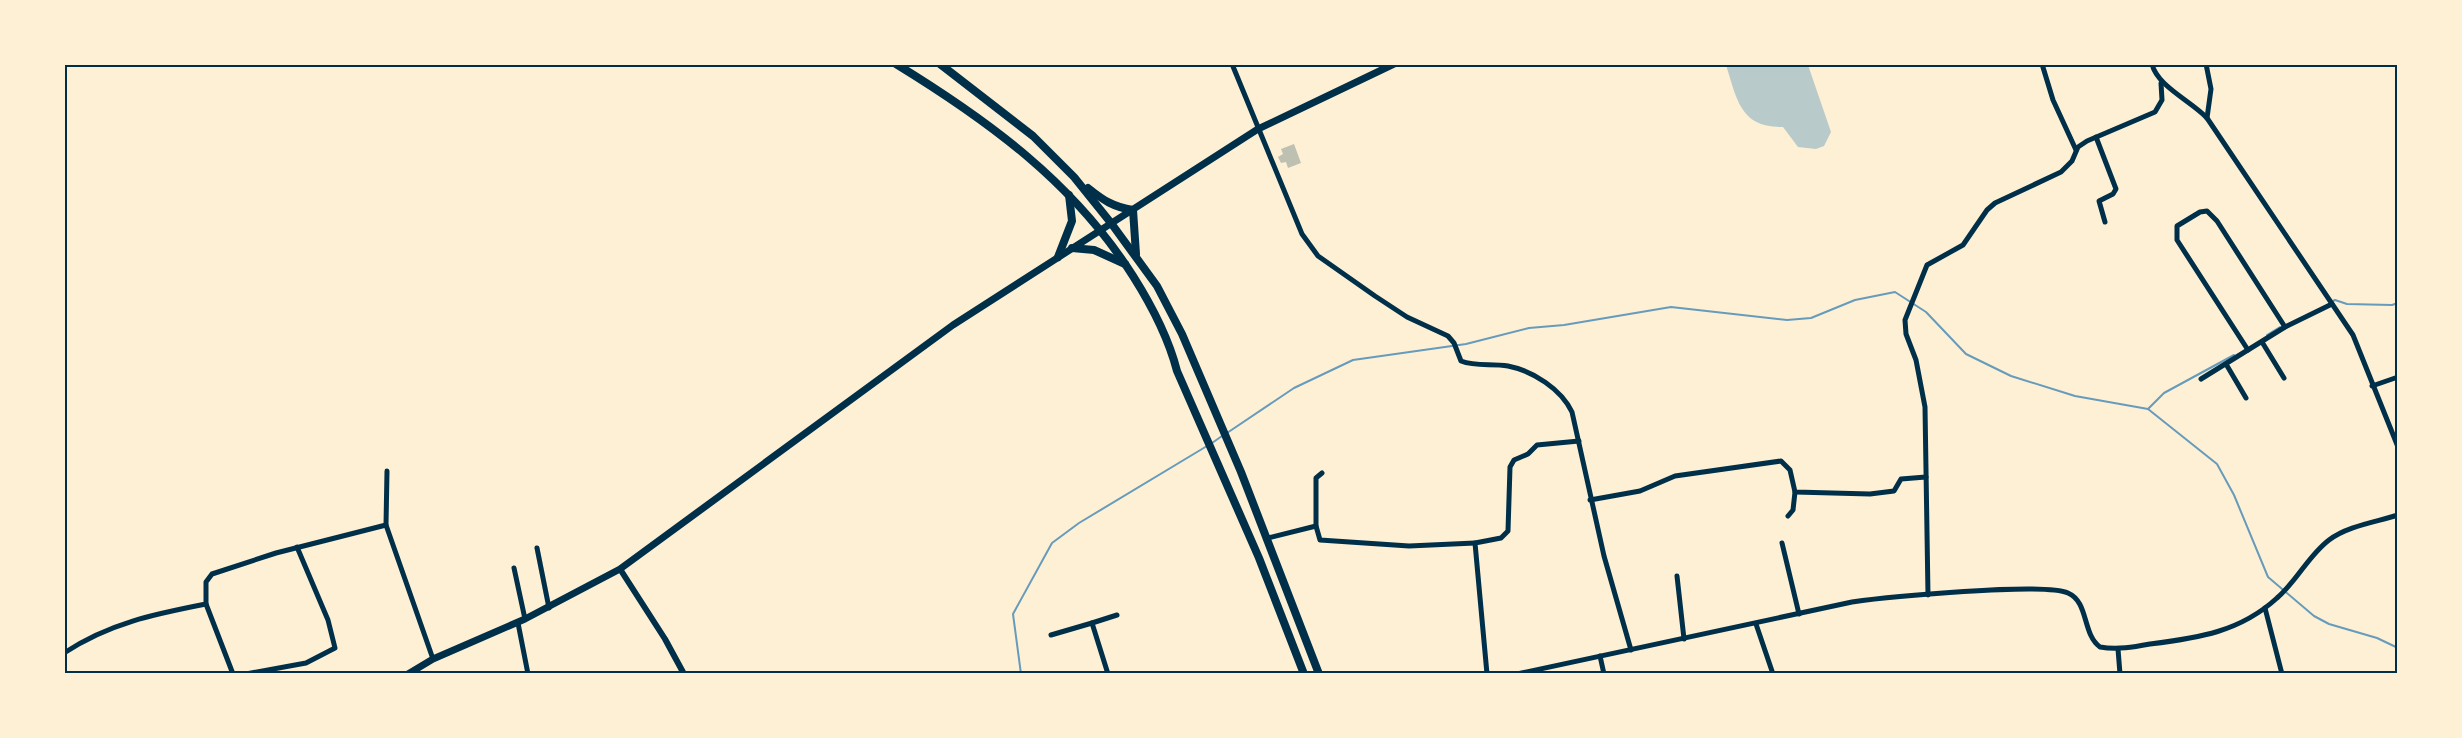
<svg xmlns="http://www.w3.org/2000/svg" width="2462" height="738" viewBox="0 0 2462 738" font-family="'Source Sans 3',sans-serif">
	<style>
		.green { fill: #b9caca }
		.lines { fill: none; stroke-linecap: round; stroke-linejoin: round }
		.stream { stroke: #669bbc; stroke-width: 2 }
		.building { fill: #bec0b2 }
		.minor { stroke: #003049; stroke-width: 5 }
		.tertiary { stroke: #003049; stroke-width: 6 }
		.secondary { stroke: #003049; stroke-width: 7 }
		.trunk { stroke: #003049; stroke-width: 8 }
		.neatline { fill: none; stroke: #003049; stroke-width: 2 }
	</style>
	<rect width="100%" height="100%" fill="#fdf0d5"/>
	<path class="green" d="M1726,65H1808L1831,132L1824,146L1816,149L1798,147L1783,127C1740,128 1737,99 1726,65Z"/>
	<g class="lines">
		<g class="stream">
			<polyline points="2331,302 2335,300 2347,304 2392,305 2398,303"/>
			<polyline points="2267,335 2280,327"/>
			<polyline points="2148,409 2164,393 2234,355"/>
			<polyline points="1227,433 1294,388 1353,360 1466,344 1529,328 1564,325 1671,307 1787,320 1811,318 1855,300 1895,292 1926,312 1966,354 2011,376 2075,396 2148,409 2217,464 2234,495 2268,577 2314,616 2329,624 2377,638 2398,648"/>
			<polyline points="1212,443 1222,436"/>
			<polyline points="1021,674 1013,614 1052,543 1079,523 1207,446"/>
		</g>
	</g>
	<polygon class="building" points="1294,144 1301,163 1288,168 1286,162 1281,163 1278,157 1283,154 1281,149"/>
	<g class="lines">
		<g class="minor">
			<path d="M1232,64L1302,234L1318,256L1375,296L1407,317L1448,336L1454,343L1461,361C1476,367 1492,363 1508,366C1533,371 1561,389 1572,412L1604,556L1631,650"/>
			<polyline points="2042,64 2053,100 2076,150"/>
			<path d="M2152,64C2157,86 2191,101 2207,118L2353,335L2398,447"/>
			<polyline points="2206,64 2211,89 2207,118"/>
			<polyline points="2096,137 2116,189 2113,194 2099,201 2105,222"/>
			<polyline points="2262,342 2284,378"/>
			<polyline points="2248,350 2177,240 2177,226 2200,212 2207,211 2217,221 2285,327"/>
			<polyline points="2226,364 2246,398"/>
			<polyline points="2201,379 2285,327 2332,304"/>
			<polyline points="2372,386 2398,377"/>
			<polyline points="387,471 386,525 433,659"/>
			<polyline points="1322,473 1316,478 1316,526 1320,540 1409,546 1475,543"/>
			<polyline points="1590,500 1640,491 1675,476 1781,461 1790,470 1795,492 1870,494 1894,491 1901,479 1926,477"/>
			<polyline points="1788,516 1793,510 1795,492"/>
			<polyline points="1268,538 1316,526"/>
			<polyline points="1782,543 1799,614"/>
			<polyline points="537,548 549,608"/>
			<polyline points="514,568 525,619"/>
			<polyline points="1677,576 1684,639"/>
			<polyline points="1928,595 1925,407 1916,360 1906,334 1905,320 1927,265 1963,245 1987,210 1995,203 2061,172 2072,161 2078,147 2087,141 2155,112 2162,100 2161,83"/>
			<polyline points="206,604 233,674"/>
			<polyline points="2265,608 2282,674"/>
			<polyline points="518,623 528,674"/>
			<polyline points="1092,623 1117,615"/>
			<polyline points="1756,624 1773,674"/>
			<polyline points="1051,635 1092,623 1108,674"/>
			<polyline points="2118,649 2120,674"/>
			<path d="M64,653C109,623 155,614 206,604V582L212,574L276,553L386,525"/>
			<polyline points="1600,656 1604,674"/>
			<polyline points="246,674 306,663 335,648 328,620 297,547"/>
			<polyline points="1487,674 1475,543 1501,538 1508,531 1510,467 1514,460 1528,454 1537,445 1579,441"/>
			<path d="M1517,674L1852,602C1886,597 2044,582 2068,593C2089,602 2082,634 2100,647C2117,650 2134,647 2150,644C2198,638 2240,632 2277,598C2297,581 2308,556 2329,540C2347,526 2376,522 2398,515"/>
		</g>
		<polyline class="tertiary" points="620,569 665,639 684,674"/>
		<polyline class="secondary" points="408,674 433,659 525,619 620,569 953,325 1258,129 1394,64"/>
		<g class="trunk">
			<path d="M896,64C989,121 1074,183 1133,276C1152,306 1168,336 1177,371L1259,558L1304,674"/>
			<polyline points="940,64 1033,136 1074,177 1111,223 1157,286 1182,334 1241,472 1319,674"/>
			<path d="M1088,188C1103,200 1113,207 1133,210L1136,254"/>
			<polyline points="1072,248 1094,250 1125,264"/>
			<polyline points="1058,257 1072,221 1069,195"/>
		</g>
	</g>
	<rect width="2462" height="738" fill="none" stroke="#fdf0d5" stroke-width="132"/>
	<rect x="66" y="66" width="2330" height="606" class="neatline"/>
</svg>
